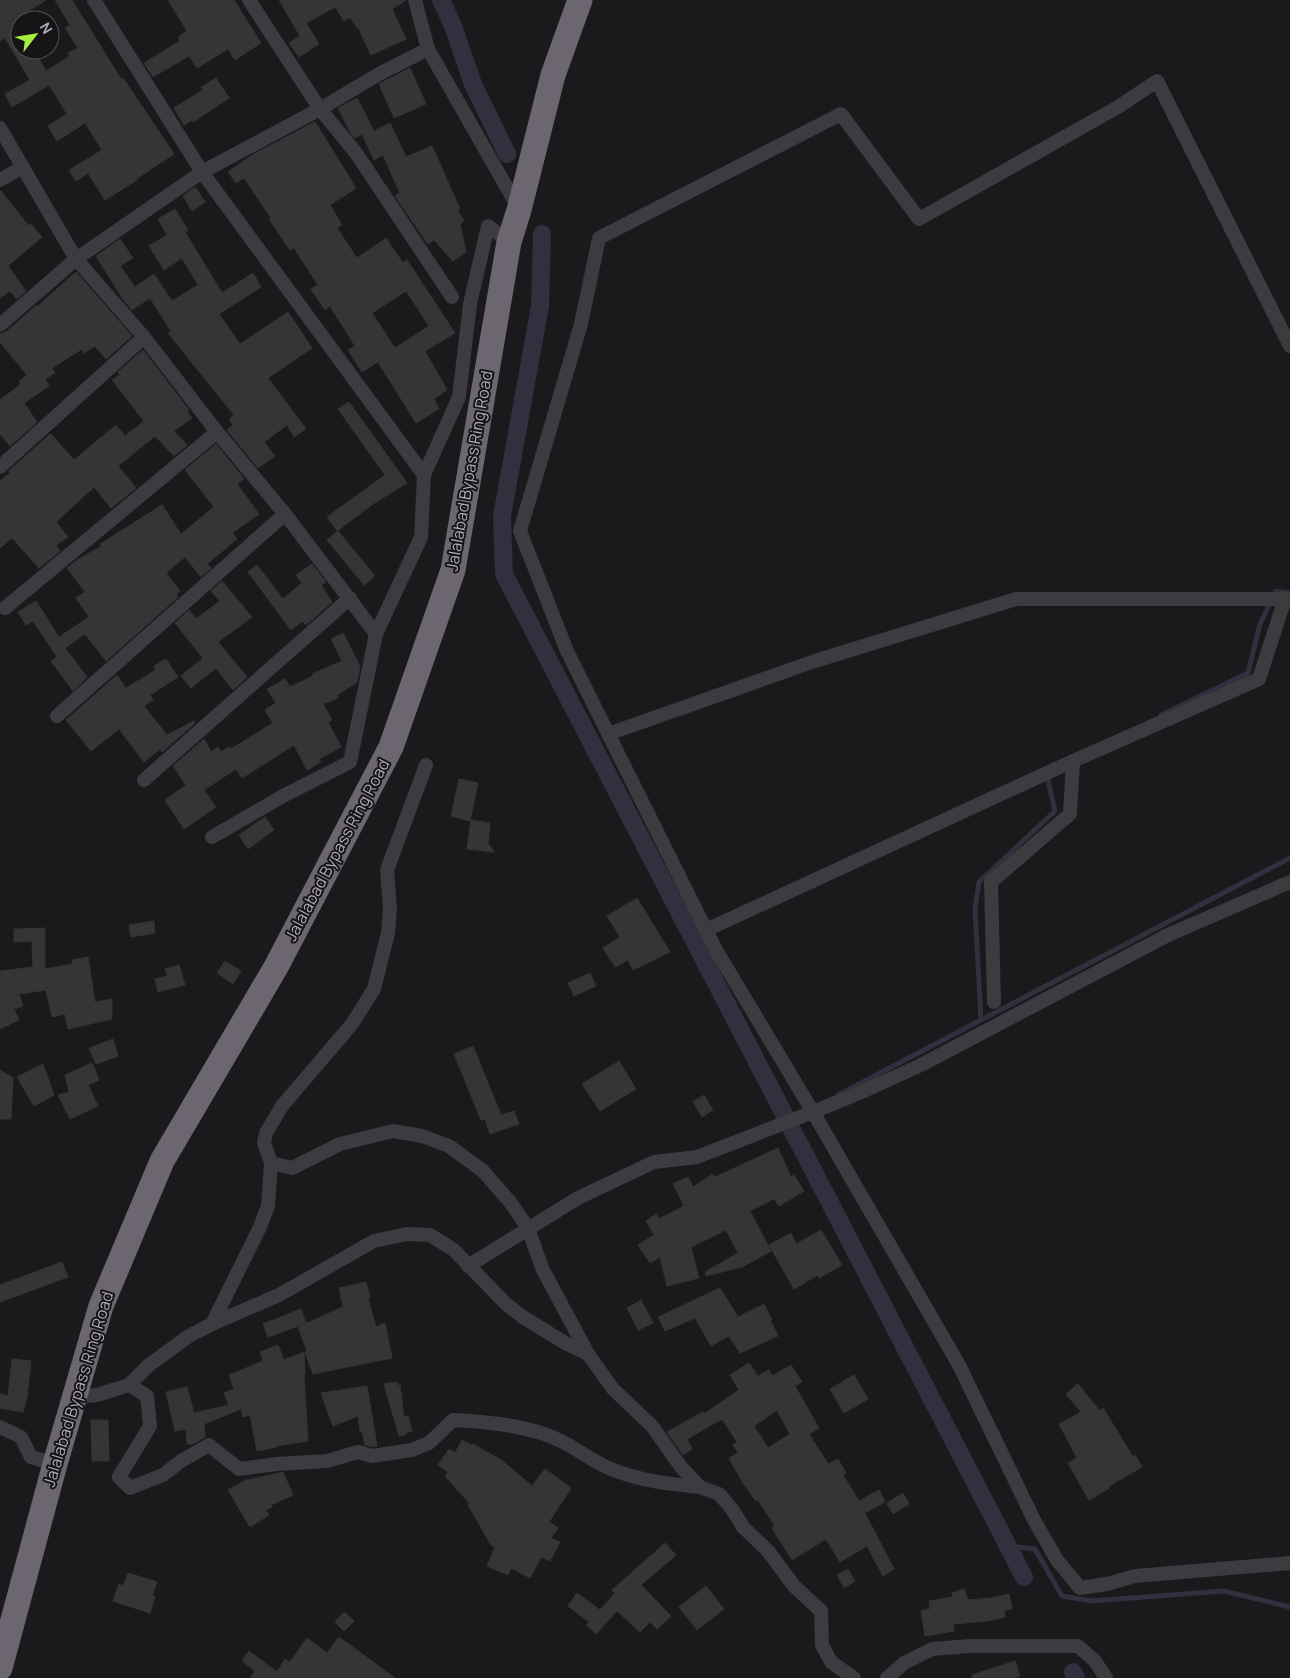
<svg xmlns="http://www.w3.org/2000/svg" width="1290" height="1678" viewBox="0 0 1290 1678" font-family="Manrope,sans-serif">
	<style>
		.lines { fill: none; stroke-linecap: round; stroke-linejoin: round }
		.stream { stroke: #322f3e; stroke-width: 5 }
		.canal { stroke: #322f3e; stroke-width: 18 }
		.building { fill: #363437; stroke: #363337; fill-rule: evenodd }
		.street { stroke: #3d3a40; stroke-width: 14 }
		.highway { stroke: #6b6670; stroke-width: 25 }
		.labels { text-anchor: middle; stroke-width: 4; stroke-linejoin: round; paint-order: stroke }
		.street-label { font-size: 16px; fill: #b2abba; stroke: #151416 }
	</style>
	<rect width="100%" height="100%" fill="#1a191b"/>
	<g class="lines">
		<g class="stream">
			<polyline points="1161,715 1248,673 1260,624 1276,591 1290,593"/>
			<polyline points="981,1020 975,909 979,882 1055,811 1047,776"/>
			<polyline points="838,1095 1290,858"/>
			<polyline points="1008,1546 1035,1549 1062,1596 1092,1601 1224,1591 1290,1607"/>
		</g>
		<g class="canal">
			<polyline points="441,0 453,26 473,84 507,154"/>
			<polyline points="542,234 540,306 502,516 504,574 1024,1577"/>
			<polyline points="1073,1672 1076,1678"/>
		</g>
	</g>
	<g class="building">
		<polygon points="0,0 46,0 27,12 28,15 20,20 20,50 34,50 46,71 70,56 68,53 78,48 65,28 70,25 55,0 72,0 121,79 123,78 174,154 136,179 137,180 105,200 88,173 76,181 69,170 102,150 85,123 57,141 48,126 67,114 49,85 12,107 5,94 30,80 5,38 0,41"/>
		<polygon points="168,0 234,0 261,43 235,60 228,49 197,68 189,56 153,77 144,63 180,41 178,37 187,31"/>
		<polygon points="279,0 406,0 392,9 406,39 371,55 358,27 357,28 350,17 344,21 335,7 306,23 319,44 299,57 289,43 300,36"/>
		<polygon points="410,68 426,104 394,118 379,84"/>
		<polygon points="216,78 229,98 193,122 192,120 184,125 174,108 203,90 201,87"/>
		<polygon points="357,98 374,131 390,123 406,157 432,146 460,209 457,210 464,221 460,224 466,252 453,261 434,240 428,244 395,196 400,193 383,155 374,160 362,134 355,138 351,134 338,108"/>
		<path d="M315,122L356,188L330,205L342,225L337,228L357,258L386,238L403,263L407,260L455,333L425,351L447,390L434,399L439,409L416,423L378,362L362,372L348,350L355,346L330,306L325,310L311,289L318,285L294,248L290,250L269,219L271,218L244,178L236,183L228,172L252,155ZM406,291L429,326L395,348L372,313Z"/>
		<polygon points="195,187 205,202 192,211 183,196"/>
		<polygon points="0,190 29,226 31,224 42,237 8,266 26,291 17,299 10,291 0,298"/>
		<polygon points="175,209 188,230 185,232 222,293 253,273 261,287 219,314 240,344 288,312 312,348 268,378 306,429 294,437 287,425 264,442 275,456 258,468 227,430 233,425 229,420 234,415 168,333 171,331 150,298 132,310 124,301 96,256 120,239 133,258 120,266 135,287 154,274 172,301 198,285 182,258 164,270 149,246 167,235 158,219"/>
		<polygon points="76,272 132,336 106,359 95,346 84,353 82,349 52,368 55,373 45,379 49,386 24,403 37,422 10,446 0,434 0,400 21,384 19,382 27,375 0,342 0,334 6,332 37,305 38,306"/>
		<polygon points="143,350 189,410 187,412 192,418 174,431 187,445 174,456 155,436 118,466 136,488 111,508 94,487 56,522 68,537 56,545 60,551 39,568 12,538 0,548 0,481 10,473 9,471 48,436 51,434 74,460 116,425 125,436 144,421 112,380 120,375 118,372"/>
		<polygon points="349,402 407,483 373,504 337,531 327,517 385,475 338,409"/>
		<polygon points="216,444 244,479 237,484 259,514 232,533 237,539 207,564 211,568 201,577 185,557 166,573 180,591 176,594 178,597 106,661 85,634 65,648 87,677 73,691 51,661 57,657 33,621 26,625 18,612 36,601 59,637 89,617 76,598 85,592 67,568 77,560 102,546 100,544 162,505 181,534 214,507 185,470"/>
		<polygon points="338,531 375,576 364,585 327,540"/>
		<polygon points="312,564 326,582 321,585 332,602 306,625 302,621 291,630 248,572 257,565 283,599 302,583 296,575"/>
		<polygon points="222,581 252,617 218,642 247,677 233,690 216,668 191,688 181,676 203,658 175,623 189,610 196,619 220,601 211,591"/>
		<polygon points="343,633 360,666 357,682 337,695 338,698 323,704 332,720 328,722 341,747 319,759 321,762 307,770 294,745 242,778 236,769 204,790 216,807 184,829 165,800 186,785 173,766 204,739 211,752 218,747 221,752 229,747 231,749 273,723 265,710 276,703 267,689 285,679 290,687 313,676 312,674 342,661 331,639"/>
		<polygon points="166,659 178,677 150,695 153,700 144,706 167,735 194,721 195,723 162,752 160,749 144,762 119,729 91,751 66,720 117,675 126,688 156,670 154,666"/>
		<polygon points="459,779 478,783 470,821 451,816"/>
		<polygon points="265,817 274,830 248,849 239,835"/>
		<polygon points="471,820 490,823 488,843 494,852 467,849"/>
		<polygon points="637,898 670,952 633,970 628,960 615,967 603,948 620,937 607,916"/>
		<polygon points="154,921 155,933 131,937 129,925"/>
		<polygon points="45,928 45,969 73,964 72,960 88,957 95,1002 112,999 112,1019 68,1029 65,1014 52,1017 46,990 19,994 23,1006 14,1009 19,1020 0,1029 0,971 33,967 32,941 14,942 14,929"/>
		<polygon points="225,961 241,971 233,984 217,973"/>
		<polygon points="179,965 185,985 158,992 155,979 167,976 165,969"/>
		<polygon points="590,973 596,986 574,996 568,983"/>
		<polygon points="113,1039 118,1056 96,1064 89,1048"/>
		<polygon points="473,1046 501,1115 514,1111 519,1124 490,1134 485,1119 481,1120 454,1054"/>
		<polygon points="619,1061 636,1089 600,1111 582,1084"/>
		<polygon points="92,1063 99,1080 88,1085 98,1106 70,1119 58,1095 69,1092 65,1075"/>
		<polygon points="43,1064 54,1095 34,1106 17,1077"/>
		<polygon points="0,1070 13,1078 11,1119 0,1119"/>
		<polygon points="704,1095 713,1110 702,1117 693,1102"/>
		<polygon points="778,1148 791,1177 794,1175 804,1191 779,1206 774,1199 750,1211 771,1251 742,1267 706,1276 705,1272 738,1253 726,1230 691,1247 699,1278 667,1286 660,1257 650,1263 638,1245 654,1235 646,1221 656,1214 659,1219 684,1206 673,1184 688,1177 693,1187 713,1174 715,1177"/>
		<polygon points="821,1230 842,1265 819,1278 818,1275 794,1289 769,1245 791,1233 796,1244"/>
		<polygon points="62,1262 68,1277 0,1302 0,1285"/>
		<polygon points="366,1282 370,1297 368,1298 376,1327 385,1323 392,1358 313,1374 305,1352 307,1351 298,1327 343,1307 339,1288"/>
		<polygon points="720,1288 738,1317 764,1304 772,1320 770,1320 778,1336 740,1353 729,1336 711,1346 695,1318 665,1331 658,1317"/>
		<polygon points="641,1300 653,1323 638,1330 627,1308"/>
		<polygon points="301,1309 306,1323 268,1337 263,1324"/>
		<polygon points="278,1345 284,1360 304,1352 305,1375 304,1375 308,1441 276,1446 276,1447 257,1451 250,1415 243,1417 241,1409 204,1424 205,1437 193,1444 187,1444 186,1429 175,1431 166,1392 187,1387 194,1413 229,1405 224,1393 234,1389 229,1375 263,1361 260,1352"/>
		<polygon points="12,1359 31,1361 27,1397 23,1412 0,1408 0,1394 8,1396"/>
		<path d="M749,1363L758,1376L769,1370L772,1376L791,1365L802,1382L795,1386L819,1428L809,1434L828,1464L838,1459L846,1473L843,1475L859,1501L879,1490L885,1502L865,1513L894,1569L883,1576L867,1546L840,1562L826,1539L792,1560L772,1528L775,1526L758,1500L756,1501L743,1483L729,1458L738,1453L733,1445L737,1442L722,1419L687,1439L692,1449L683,1455L667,1432L703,1412L704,1414L739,1390L730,1375ZM777,1410L790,1434L768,1448L754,1426Z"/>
		<polygon points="854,1375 868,1399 844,1413 830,1389"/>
		<polygon points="397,1382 398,1387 400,1384 404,1417 408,1416 412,1431 406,1432 407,1434 399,1436 384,1384"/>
		<polygon points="1078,1384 1100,1411 1103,1408 1133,1457 1135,1455 1142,1467 1109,1486 1110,1488 1089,1500 1068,1463 1077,1458 1059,1424 1081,1412 1066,1394"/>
		<polygon points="367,1386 377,1446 373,1447 365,1445 362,1431 360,1432 358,1416 333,1426 321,1393"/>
		<polygon points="91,1420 108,1420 109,1461 92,1461"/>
		<polygon points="462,1440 472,1445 473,1444 503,1461 532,1486 545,1469 571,1488 549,1522 558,1528 551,1538 560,1542 550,1561 541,1557 530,1578 511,1568 508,1575 487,1566 495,1547 491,1545 468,1505 470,1504 445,1476 448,1472 438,1465 449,1449 455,1453"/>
		<polygon points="283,1472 293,1495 271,1505 272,1507 266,1510 269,1515 250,1527 228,1490 248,1479 248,1480"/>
		<polygon points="903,1493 909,1504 893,1514 887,1503"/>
		<polygon points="665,1543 676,1555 641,1585 671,1616 657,1629 650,1622 640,1632 617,1611 596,1634 586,1625 589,1622 568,1606 577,1593 600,1610 615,1593 612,1590"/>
		<polygon points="848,1569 855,1581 844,1588 837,1575"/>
		<polygon points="128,1573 157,1582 152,1596 155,1596 150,1613 113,1601 119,1584 123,1586"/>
		<polygon points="706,1586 724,1609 697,1630 679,1607"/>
		<polygon points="964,1589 968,1600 991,1598 1009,1594 1012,1609 1004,1610 1005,1617 988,1621 953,1624 954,1631 925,1636 921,1611 930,1609 929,1601 953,1597 952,1593"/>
		<polygon points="344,1612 354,1621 344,1631 335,1622"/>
		<polygon points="339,1637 395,1678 250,1678 255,1671 242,1661 249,1651 277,1672 285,1659 290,1662 307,1638 327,1653"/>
		<polygon points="1015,1661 1020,1676 1013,1678 972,1678 972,1675"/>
	</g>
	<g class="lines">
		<g class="street">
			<polyline points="94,0 202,172 424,475"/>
			<polyline points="249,0 320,109 356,153 452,297"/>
			<polyline points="415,0 428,49 519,209"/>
			<polyline points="0,128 76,259 144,337 217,432 285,514 376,634"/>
			<polyline points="0,180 23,167"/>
			<polyline points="0,325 76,259 202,172 320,109 379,74 428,49"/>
			<polyline points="0,467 144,337"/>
			<polyline points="5,608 217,432"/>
			<polyline points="57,716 285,514"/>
			<polyline points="608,734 815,661 1016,599 1290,599"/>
			<polyline points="144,780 350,598"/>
			<polyline points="212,837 283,796 350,762 376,634 421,537 424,475 459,397 470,304 488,226 509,242"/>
			<polyline points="1290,882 1168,935 921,1065 864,1091 813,1112 959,1365 1034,1520 1057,1560 1080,1588 1107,1584 1135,1576 1290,1563"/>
			<polyline points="706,930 1073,761 1259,679 1285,599"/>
			<polyline points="994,1002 991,882 1070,814 1073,761"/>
			<polyline points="271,1163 292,1168 340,1144 393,1131 422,1136 449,1146 483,1171 510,1202 528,1228 542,1268 588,1354 613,1389 652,1426 681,1467 700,1487 719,1494 732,1509 743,1527 768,1551 794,1586 821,1611 822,1645 831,1662 854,1678"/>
			<polyline points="468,1266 578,1198 654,1162 697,1157 813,1112 716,950 706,930 567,651 520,531 581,324 599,238 841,114 919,219 1118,107 1157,81 1290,346"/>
			<polyline points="212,1324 260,1227 268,1206 271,1163 264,1143 266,1133 282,1106 352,1024 374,989 388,933 390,909 387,870 426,765"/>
			<polyline points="129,1385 149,1365 189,1336 212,1324 279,1295 374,1241 407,1234 430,1235 454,1250 505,1303 523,1317 565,1343 588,1354"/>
			<path d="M74,1397L97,1395L129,1385L147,1396L150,1426L119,1477L130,1488L163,1475L181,1461L209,1445L239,1469L277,1464L327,1461L358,1452L372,1456L412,1450L429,1443L453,1420C487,1422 529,1425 561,1441C578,1449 593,1462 611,1469C640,1481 669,1484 700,1487"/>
			<polyline points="0,1427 21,1437 31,1457 55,1464"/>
			<polyline points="887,1678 904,1663 932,1649 970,1646 1078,1646 1095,1661 1106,1678"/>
		</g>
		<polyline class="highway" points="0,1668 55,1464 101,1306 162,1161 276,967 391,747 453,570 509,242 519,210 553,75 580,0"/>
	</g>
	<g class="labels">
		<g class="street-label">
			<text transform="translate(469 471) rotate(-80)" y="6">Jalalabad Bypass Ring Road</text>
			<text transform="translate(337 850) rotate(-62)" y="6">Jalalabad Bypass Ring Road</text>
			<text transform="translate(78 1389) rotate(-73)" y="6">Jalalabad Bypass Ring Road</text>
		</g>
	</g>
	<g transform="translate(35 35) rotate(59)"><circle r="24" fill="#151416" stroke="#545058"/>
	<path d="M0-4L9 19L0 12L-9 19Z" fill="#a5eb40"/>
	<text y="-8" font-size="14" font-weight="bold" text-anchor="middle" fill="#b2abba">N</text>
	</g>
</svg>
